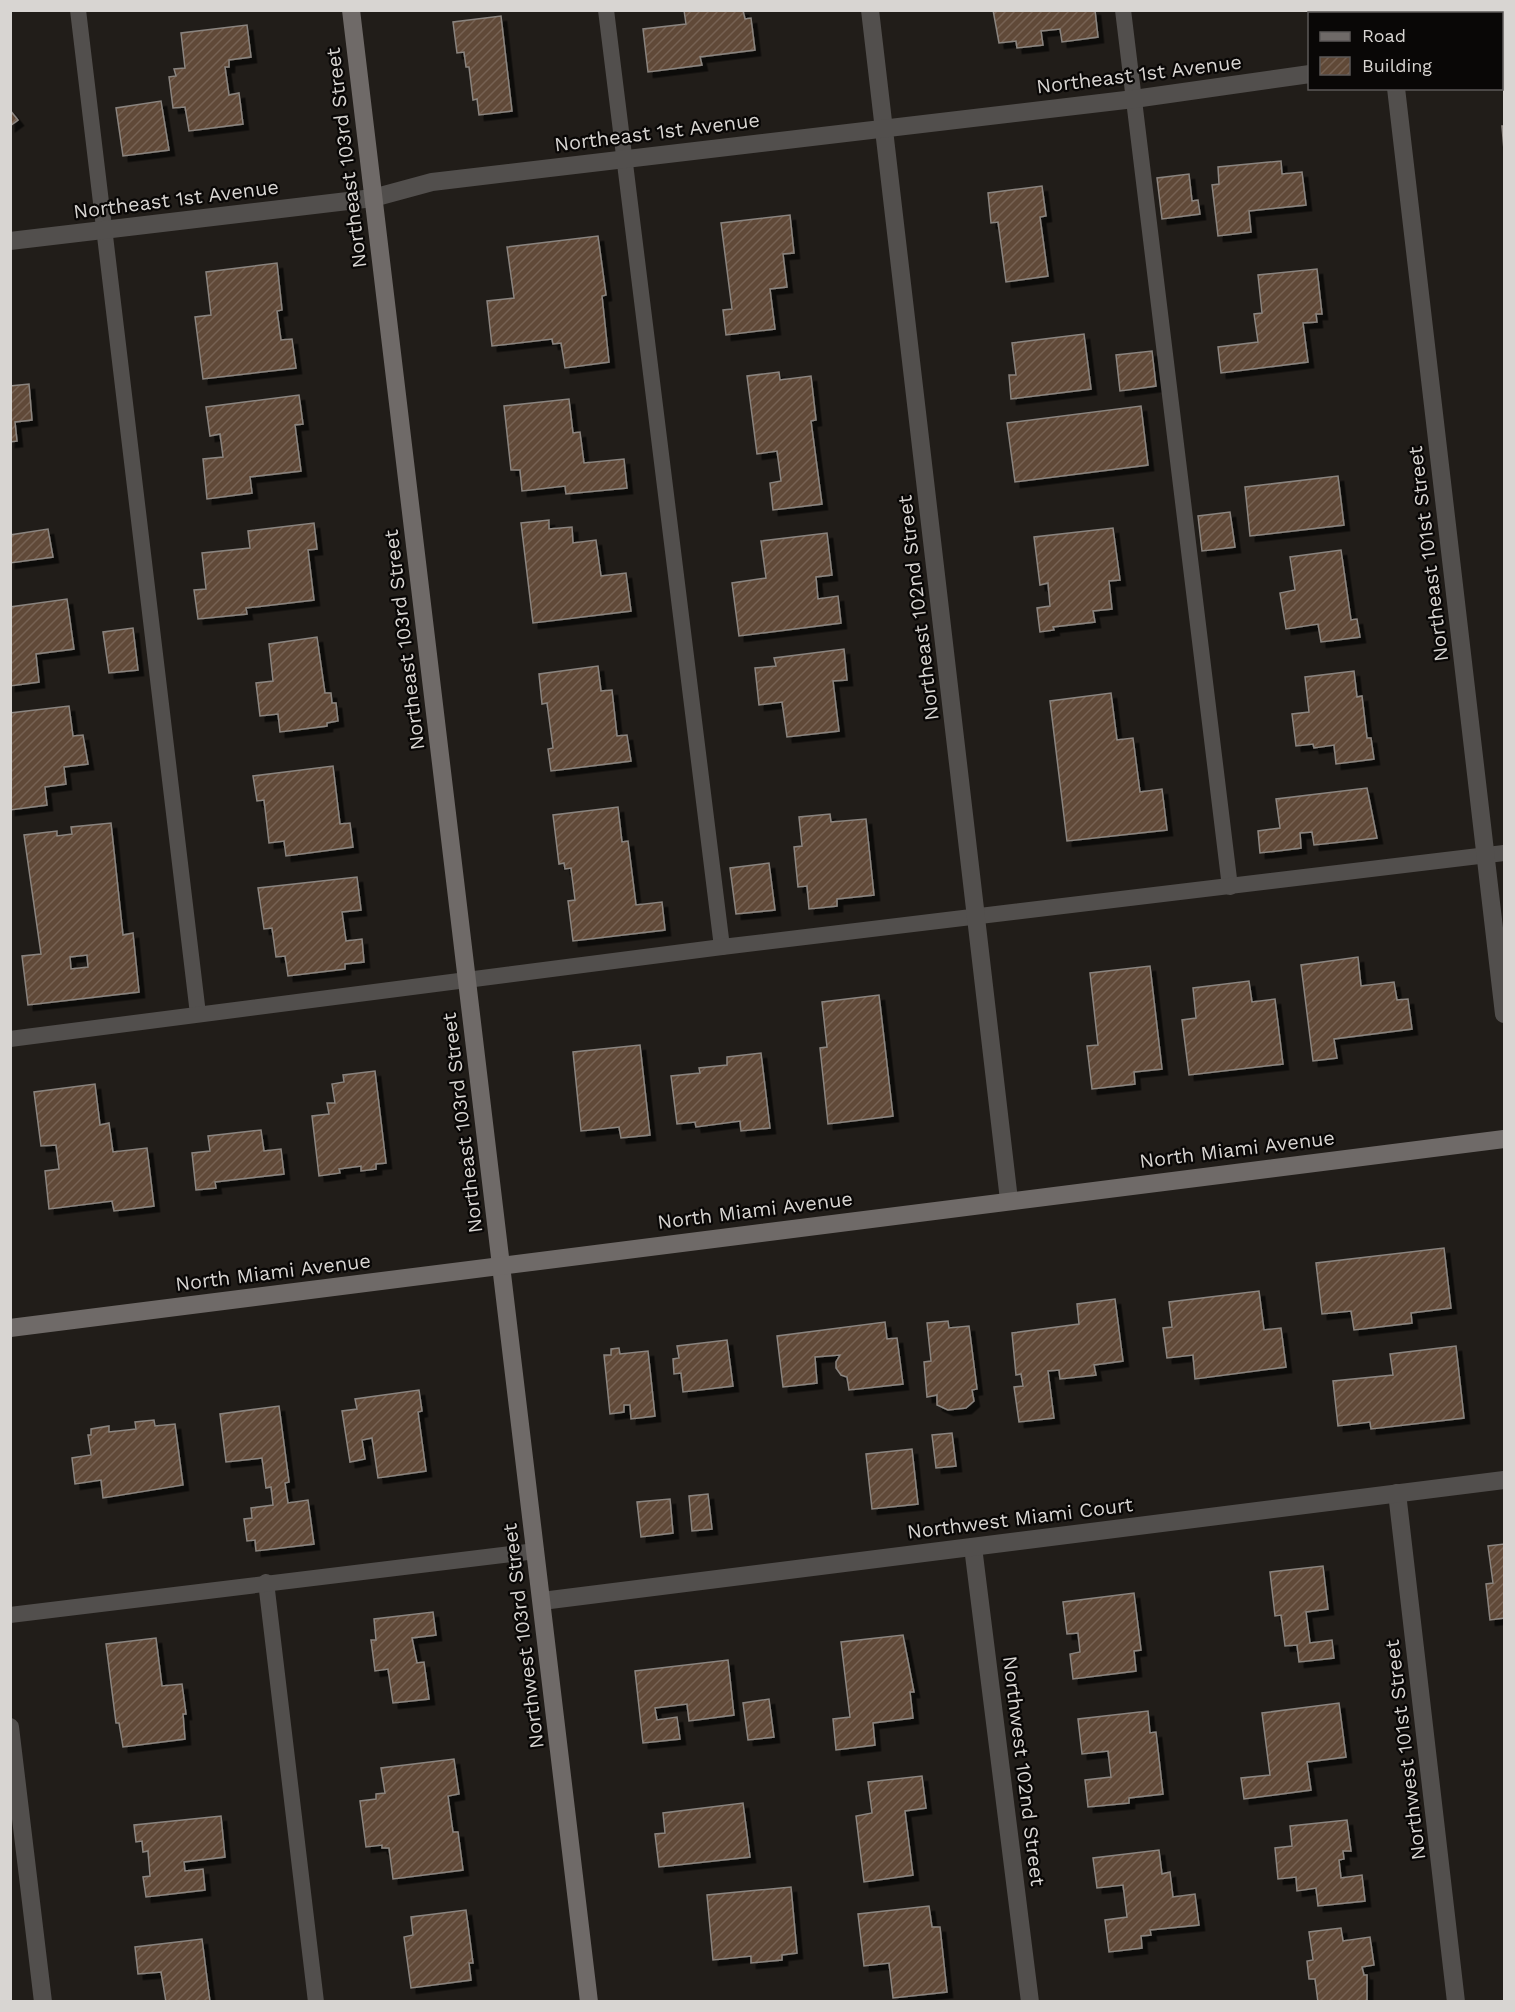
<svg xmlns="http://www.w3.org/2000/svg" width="1515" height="2012" viewBox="0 0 1515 2012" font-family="'Work Sans',sans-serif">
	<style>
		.building { fill: url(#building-hatch); stroke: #8a847f; stroke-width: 1.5; fill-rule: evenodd; filter: url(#shadow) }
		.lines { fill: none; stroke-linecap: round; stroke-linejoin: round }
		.lane { stroke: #524f4d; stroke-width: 16 }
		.street { stroke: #524f4d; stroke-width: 18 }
		.secondary { stroke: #6f6a68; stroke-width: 18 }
		.labels { text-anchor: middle; stroke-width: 4.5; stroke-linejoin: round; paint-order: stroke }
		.street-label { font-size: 20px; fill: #d8d5d2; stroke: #090706 }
	</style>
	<defs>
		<pattern id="building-hatch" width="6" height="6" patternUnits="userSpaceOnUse" patternTransform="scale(1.5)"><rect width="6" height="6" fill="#604937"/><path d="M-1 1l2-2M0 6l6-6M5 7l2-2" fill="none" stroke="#766253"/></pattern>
		<filter id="shadow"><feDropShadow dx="5.5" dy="5.5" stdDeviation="0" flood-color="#0009"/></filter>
	</defs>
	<rect width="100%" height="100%" fill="#211d19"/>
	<g class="building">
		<polygon points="684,10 743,10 745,19 751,18 755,50 700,57 702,65 648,72 643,29 686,24"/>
		<polygon points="993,10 1095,10 1098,37 1062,42 1060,29 1041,31 1043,45 1017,48 1016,41 999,43"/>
		<polygon points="501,16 512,111 479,115 477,99 473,100 469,67 466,67 464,52 457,53 453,22"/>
		<polygon points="247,25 251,57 229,60 229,67 225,67 229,95 239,93 243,124 189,131 185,107 173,108 169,77 176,76 174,69 185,68 181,33"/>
		<polygon points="161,101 169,150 123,156 116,108"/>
		<polygon points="10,110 18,120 10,126"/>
		<polygon points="1502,126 1504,126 1504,150"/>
		<polygon points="1281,161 1282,174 1302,172 1306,205 1249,211 1251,232 1218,236 1212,185 1219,184 1218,167"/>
		<polygon points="1189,174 1192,201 1198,200 1200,214 1162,219 1157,178"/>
		<polygon points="1042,186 1046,216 1040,217 1048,276 1006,282 998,222 991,223 988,193"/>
		<polygon points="790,215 794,253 783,254 787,287 770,289 775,329 726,335 723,310 732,309 721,223"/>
		<polygon points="598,236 606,295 602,296 609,362 565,368 561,343 553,344 552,339 492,346 487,301 514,298 507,247"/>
		<polygon points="277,263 282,310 277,311 281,340 292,339 296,368 203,379 195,317 211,315 206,272"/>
		<polygon points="1317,269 1322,314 1316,314 1317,322 1303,323 1308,362 1221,373 1218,347 1258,342 1254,314 1262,313 1258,275"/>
		<polygon points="1084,334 1091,389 1011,399 1009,375 1016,375 1012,343"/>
		<polygon points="1152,351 1156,386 1120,391 1116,355"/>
		<polygon points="779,372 780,380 811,376 816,420 811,421 822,504 773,510 770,483 781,481 777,451 757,454 747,376"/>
		<polygon points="29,384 32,420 15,422 17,441 10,442 10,386"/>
		<polygon points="299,395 303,424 295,425 301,471 250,477 252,493 207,499 203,459 223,457 220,434 210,436 206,407"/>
		<polygon points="569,399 573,433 580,432 584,463 624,459 627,488 566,494 565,486 522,491 520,470 511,470 504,406"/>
		<polygon points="1141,406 1148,465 1015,482 1007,423"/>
		<polygon points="1338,476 1344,525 1250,536 1245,487"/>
		<polygon points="1230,512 1235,547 1202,551 1198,516"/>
		<polygon points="549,520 549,529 572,527 573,543 596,540 601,576 626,573 631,611 533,623 521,523"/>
		<polygon points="314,523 317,549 308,550 314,600 246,608 247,614 198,619 194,590 206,589 202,553 250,548 248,531"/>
		<polygon points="1113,528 1120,580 1109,581 1112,609 1093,611 1095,622 1053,627 1054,630 1040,632 1037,608 1050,606 1048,583 1040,585 1034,537"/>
		<polygon points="48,529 53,557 10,563 10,535"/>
		<polygon points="827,533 832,575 816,577 818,599 838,596 841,623 739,636 732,583 766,578 761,541"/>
		<polygon points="1341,550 1351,620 1357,619 1360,637 1321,642 1318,624 1286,629 1280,593 1295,590 1290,557"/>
		<polygon points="67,599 74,649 36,654 39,682 10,686 10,607"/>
		<polygon points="133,628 138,670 109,673 103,632"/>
		<polygon points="317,637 325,693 331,693 332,703 336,703 338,721 327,723 327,726 280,732 278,714 260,716 256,683 273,681 269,644"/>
		<polygon points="844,649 847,680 833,681 839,731 787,737 782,702 759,705 755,668 776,666 774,658"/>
		<polygon points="598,666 601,691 612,690 617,736 627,735 631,761 551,771 548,749 553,748 547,703 542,704 539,674"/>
		<polygon points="1354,671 1357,697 1362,696 1367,738 1371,738 1374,759 1336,764 1334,745 1314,748 1313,744 1296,746 1292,714 1309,712 1305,677"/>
		<polygon points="1111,693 1117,740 1133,738 1140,792 1162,789 1167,830 1067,841 1050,701"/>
		<polygon points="69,706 73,736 83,735 88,764 64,767 66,784 45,787 47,805 10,810 10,713"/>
		<polygon points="333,766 340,824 350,823 353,847 286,856 284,841 269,843 264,800 257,801 253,776"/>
		<polygon points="1367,788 1377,838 1314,845 1312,832 1300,833 1301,848 1260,853 1258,831 1280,828 1276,799"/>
		<polygon points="618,807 622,842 628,841 636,905 662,902 665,930 573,941 568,901 575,900 571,868 565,869 564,863 559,864 553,815"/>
		<polygon points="830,814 831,822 866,819 874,895 837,899 837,906 809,909 807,886 798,887 794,847 802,846 799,817"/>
		<path d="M111,823L123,935L133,933L139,992L28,1005L22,956L41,954L24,835L57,831V836L72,834L71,827ZM87,955L88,967L71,969L70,957Z"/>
		<polygon points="769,863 775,910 736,914 730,868"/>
		<polygon points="357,877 361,910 342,912 346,941 362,939 364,962 345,964 345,969 288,976 285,956 276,957 272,928 264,929 258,888"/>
		<polygon points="1358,957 1361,986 1394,982 1397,1000 1408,999 1412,1029 1334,1039 1337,1058 1313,1061 1301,965"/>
		<polygon points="1150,966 1162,1069 1134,1072 1135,1084 1092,1089 1087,1046 1098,1045 1090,973"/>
		<polygon points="1249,981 1252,1002 1275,999 1283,1064 1189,1075 1182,1020 1196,1018 1193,988"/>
		<polygon points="879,995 893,1116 828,1124 820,1048 827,1047 822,1002"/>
		<polygon points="640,1045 650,1135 621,1138 619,1127 581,1131 573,1052"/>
		<polygon points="761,1053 770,1128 741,1131 740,1121 696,1127 695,1122 677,1124 671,1076 700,1073 699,1068 727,1065 727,1057"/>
		<polygon points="375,1071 386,1163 376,1164 376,1169 361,1171 361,1166 339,1169 340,1173 319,1176 312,1116 329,1114 327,1103 335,1103 332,1084 344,1082 343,1075"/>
		<polygon points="95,1084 100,1125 109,1123 113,1152 147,1148 154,1206 114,1211 112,1201 49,1209 45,1171 59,1169 56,1145 41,1146 34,1092"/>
		<polygon points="261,1130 264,1151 281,1149 284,1174 215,1182 216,1188 196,1190 192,1153 210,1151 208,1136"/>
		<polygon points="1444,1248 1451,1308 1411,1313 1412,1323 1354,1330 1351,1311 1322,1314 1316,1263"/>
		<polygon points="1259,1291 1264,1330 1281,1328 1286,1367 1195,1379 1193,1355 1167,1358 1163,1328 1172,1327 1169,1302"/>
		<polygon points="1115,1299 1123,1361 1094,1365 1096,1375 1060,1379 1059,1370 1048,1371 1054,1418 1019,1422 1014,1387 1023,1386 1021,1374 1016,1375 1012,1333 1079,1324 1077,1304"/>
		<polygon points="948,1321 949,1328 969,1326 977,1389 972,1390 974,1401 966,1408 948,1410 937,1405 937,1395 927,1397 924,1362 931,1361 927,1323"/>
		<polygon points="885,1322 887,1339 897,1338 903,1384 849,1390 847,1377 841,1375 836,1368 836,1362 840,1355 815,1357 817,1383 783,1387 777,1336"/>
		<polygon points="727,1340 733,1386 683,1392 681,1373 674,1374 673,1359 679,1358 677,1346"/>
		<polygon points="1456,1346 1464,1418 1371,1429 1370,1422 1338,1426 1333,1381 1393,1375 1390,1354"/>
		<polygon points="619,1348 620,1354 648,1351 655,1416 631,1419 630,1405 624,1405 624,1412 610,1414 604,1355 611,1355 611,1349"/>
		<polygon points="419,1390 422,1411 418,1412 426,1471 378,1478 372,1438 362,1440 365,1459 350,1462 342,1411 357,1409 355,1399"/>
		<polygon points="279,1406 289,1482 285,1483 288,1503 308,1500 314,1544 256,1551 255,1540 247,1541 244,1519 252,1518 251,1508 273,1505 271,1487 266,1488 262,1458 226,1462 220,1414"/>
		<polygon points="154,1420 155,1426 175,1424 183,1485 103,1498 101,1480 75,1484 72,1458 91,1455 88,1435 91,1435 91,1429 109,1426 109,1432 136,1429 135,1422"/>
		<polygon points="952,1433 956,1466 936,1468 932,1435"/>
		<polygon points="912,1449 918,1504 872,1509 866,1454"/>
		<polygon points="708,1494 712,1529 692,1531 689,1496"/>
		<polygon points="670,1499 673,1533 641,1537 637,1502"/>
		<polygon points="1504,1544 1504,1618 1490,1620 1486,1584 1493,1583 1488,1546"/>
		<polygon points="1323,1566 1328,1609 1306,1612 1310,1643 1332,1640 1334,1658 1299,1662 1297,1645 1285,1646 1281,1615 1275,1616 1270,1572"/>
		<polygon points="1134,1593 1141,1650 1134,1651 1136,1671 1073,1679 1070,1654 1080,1652 1078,1633 1067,1634 1063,1602"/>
		<polygon points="433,1612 436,1635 412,1638 417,1663 424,1662 429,1699 393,1703 388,1669 375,1671 371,1640 376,1640 374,1619"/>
		<polygon points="903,1635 914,1692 910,1692 913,1718 873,1723 875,1745 836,1750 833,1719 850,1717 841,1642"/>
		<polygon points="156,1638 162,1686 182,1684 186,1714 183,1714 185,1739 123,1747 119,1723 116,1723 106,1644"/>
		<polygon points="728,1660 734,1715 689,1721 687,1704 655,1708 657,1720 677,1717 680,1739 643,1743 635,1671"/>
		<polygon points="769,1699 774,1737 748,1740 743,1703"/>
		<polygon points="1339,1703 1346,1757 1307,1762 1311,1790 1244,1799 1241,1778 1270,1775 1262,1713"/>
		<polygon points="1148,1711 1150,1733 1156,1732 1163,1794 1129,1798 1129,1803 1088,1807 1085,1780 1111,1777 1108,1751 1082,1754 1078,1719"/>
		<polygon points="454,1759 459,1794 448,1796 453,1832 458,1832 463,1870 393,1879 389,1848 382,1848 382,1845 366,1847 360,1801 376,1799 376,1794 385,1793 381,1768"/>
		<polygon points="922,1776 926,1808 905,1811 913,1875 864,1882 856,1816 872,1813 868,1782"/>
		<polygon points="743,1803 750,1857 659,1867 655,1834 665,1833 663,1813"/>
		<polygon points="221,1816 225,1857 184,1862 185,1871 203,1869 205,1890 146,1897 143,1877 150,1876 148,1851 143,1852 142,1841 136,1842 134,1825"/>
		<polygon points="1347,1820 1351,1851 1343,1851 1344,1859 1339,1860 1341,1878 1362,1875 1365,1901 1318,1906 1316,1888 1297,1891 1296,1877 1278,1879 1275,1848 1292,1846 1290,1826"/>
		<polygon points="1159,1850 1162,1874 1170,1872 1173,1897 1195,1894 1199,1925 1150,1930 1151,1935 1141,1936 1142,1948 1109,1952 1105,1920 1127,1917 1123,1885 1097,1888 1093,1858"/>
		<polygon points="791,1887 797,1953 782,1955 782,1960 751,1963 751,1956 713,1960 707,1895"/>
		<polygon points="929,1906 932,1927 940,1927 947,1992 893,1998 889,1963 864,1966 858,1914"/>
		<polygon points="466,1910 473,1963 469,1963 471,1980 411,1988 404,1937 413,1935 411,1917"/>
		<polygon points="1341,1928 1343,1941 1370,1937 1374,1965 1362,1967 1364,1975 1367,1975 1367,2002 1318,2002 1315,1979 1309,1979 1307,1961 1313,1960 1309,1932"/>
		<polygon points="202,1939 210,2002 166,2002 161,1972 138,1974 135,1947"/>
	</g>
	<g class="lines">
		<g class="lane">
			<polyline points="78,10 198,1014"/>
			<polyline points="606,10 722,947"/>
			<polyline points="1123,10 1230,887"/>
			<polyline points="10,1039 722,947 1504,853"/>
			<polyline points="266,1582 316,2002"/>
			<polyline points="10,1615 536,1551"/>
		</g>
		<g class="street">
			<polyline points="870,10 1009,1200"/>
			<polyline points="1387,10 1387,14"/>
			<polyline points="1502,50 1504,50"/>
			<polyline points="1396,88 1504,1014"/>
			<polyline points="10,241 373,198 432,182 1134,99 1310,74"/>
			<polyline points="1397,1493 1456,2002"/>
			<polyline points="973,1547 1030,2002"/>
			<polyline points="542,1601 1504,1480"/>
			<polyline points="10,1727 43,2002"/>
		</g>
		<g class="secondary">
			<polyline points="351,10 589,2002"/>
			<polyline points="10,1328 1504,1139"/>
		</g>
	</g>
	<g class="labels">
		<g class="street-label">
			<text transform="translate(1139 74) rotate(-7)" y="7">Northeast 1st Avenue</text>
			<text transform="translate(657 132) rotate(-7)" y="7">Northeast 1st Avenue</text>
			<text transform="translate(346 158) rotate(-97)" y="7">Northeast 103rd Street</text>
			<text transform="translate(176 199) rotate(-7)" y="7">Northeast 1st Avenue</text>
			<text transform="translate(1428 554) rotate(-97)" y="7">Northeast 101st Street</text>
			<text transform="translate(918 608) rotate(-97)" y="7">Northeast 102nd Street</text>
			<text transform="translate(404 640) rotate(-97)" y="7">Northeast 103rd Street</text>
			<text transform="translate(462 1123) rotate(-97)" y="7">Northeast 103rd Street</text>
			<text transform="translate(1237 1149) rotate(-7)" y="7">North Miami Avenue</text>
			<text transform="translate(755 1210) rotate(-7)" y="7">North Miami Avenue</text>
			<text transform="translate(273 1272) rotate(-7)" y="7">North Miami Avenue</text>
			<text transform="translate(1020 1518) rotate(-7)" y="7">Northwest Miami Court</text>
			<text transform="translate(523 1636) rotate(-97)" y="7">Northwest 103rd Street</text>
			<text transform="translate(1405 1750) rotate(-97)" y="7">Northwest 101st Street</text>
			<text transform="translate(1024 1771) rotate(83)" y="7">Northwest 102nd Street</text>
		</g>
	</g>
	<rect width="1515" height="2012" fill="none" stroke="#d8d5d2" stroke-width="24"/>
	<rect x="1308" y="12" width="195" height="78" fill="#090706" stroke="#5c5958" stroke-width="1.5"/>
	<rect x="1320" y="32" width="30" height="9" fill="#6f6a68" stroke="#5c5958" stroke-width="1.5"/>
	<text x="1362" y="42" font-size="18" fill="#d8d5d2">Road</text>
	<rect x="1320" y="57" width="30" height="18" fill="url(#building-hatch)" stroke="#5c5958" stroke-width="1.5"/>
	<text x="1362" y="72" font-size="18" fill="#d8d5d2">Building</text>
</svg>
